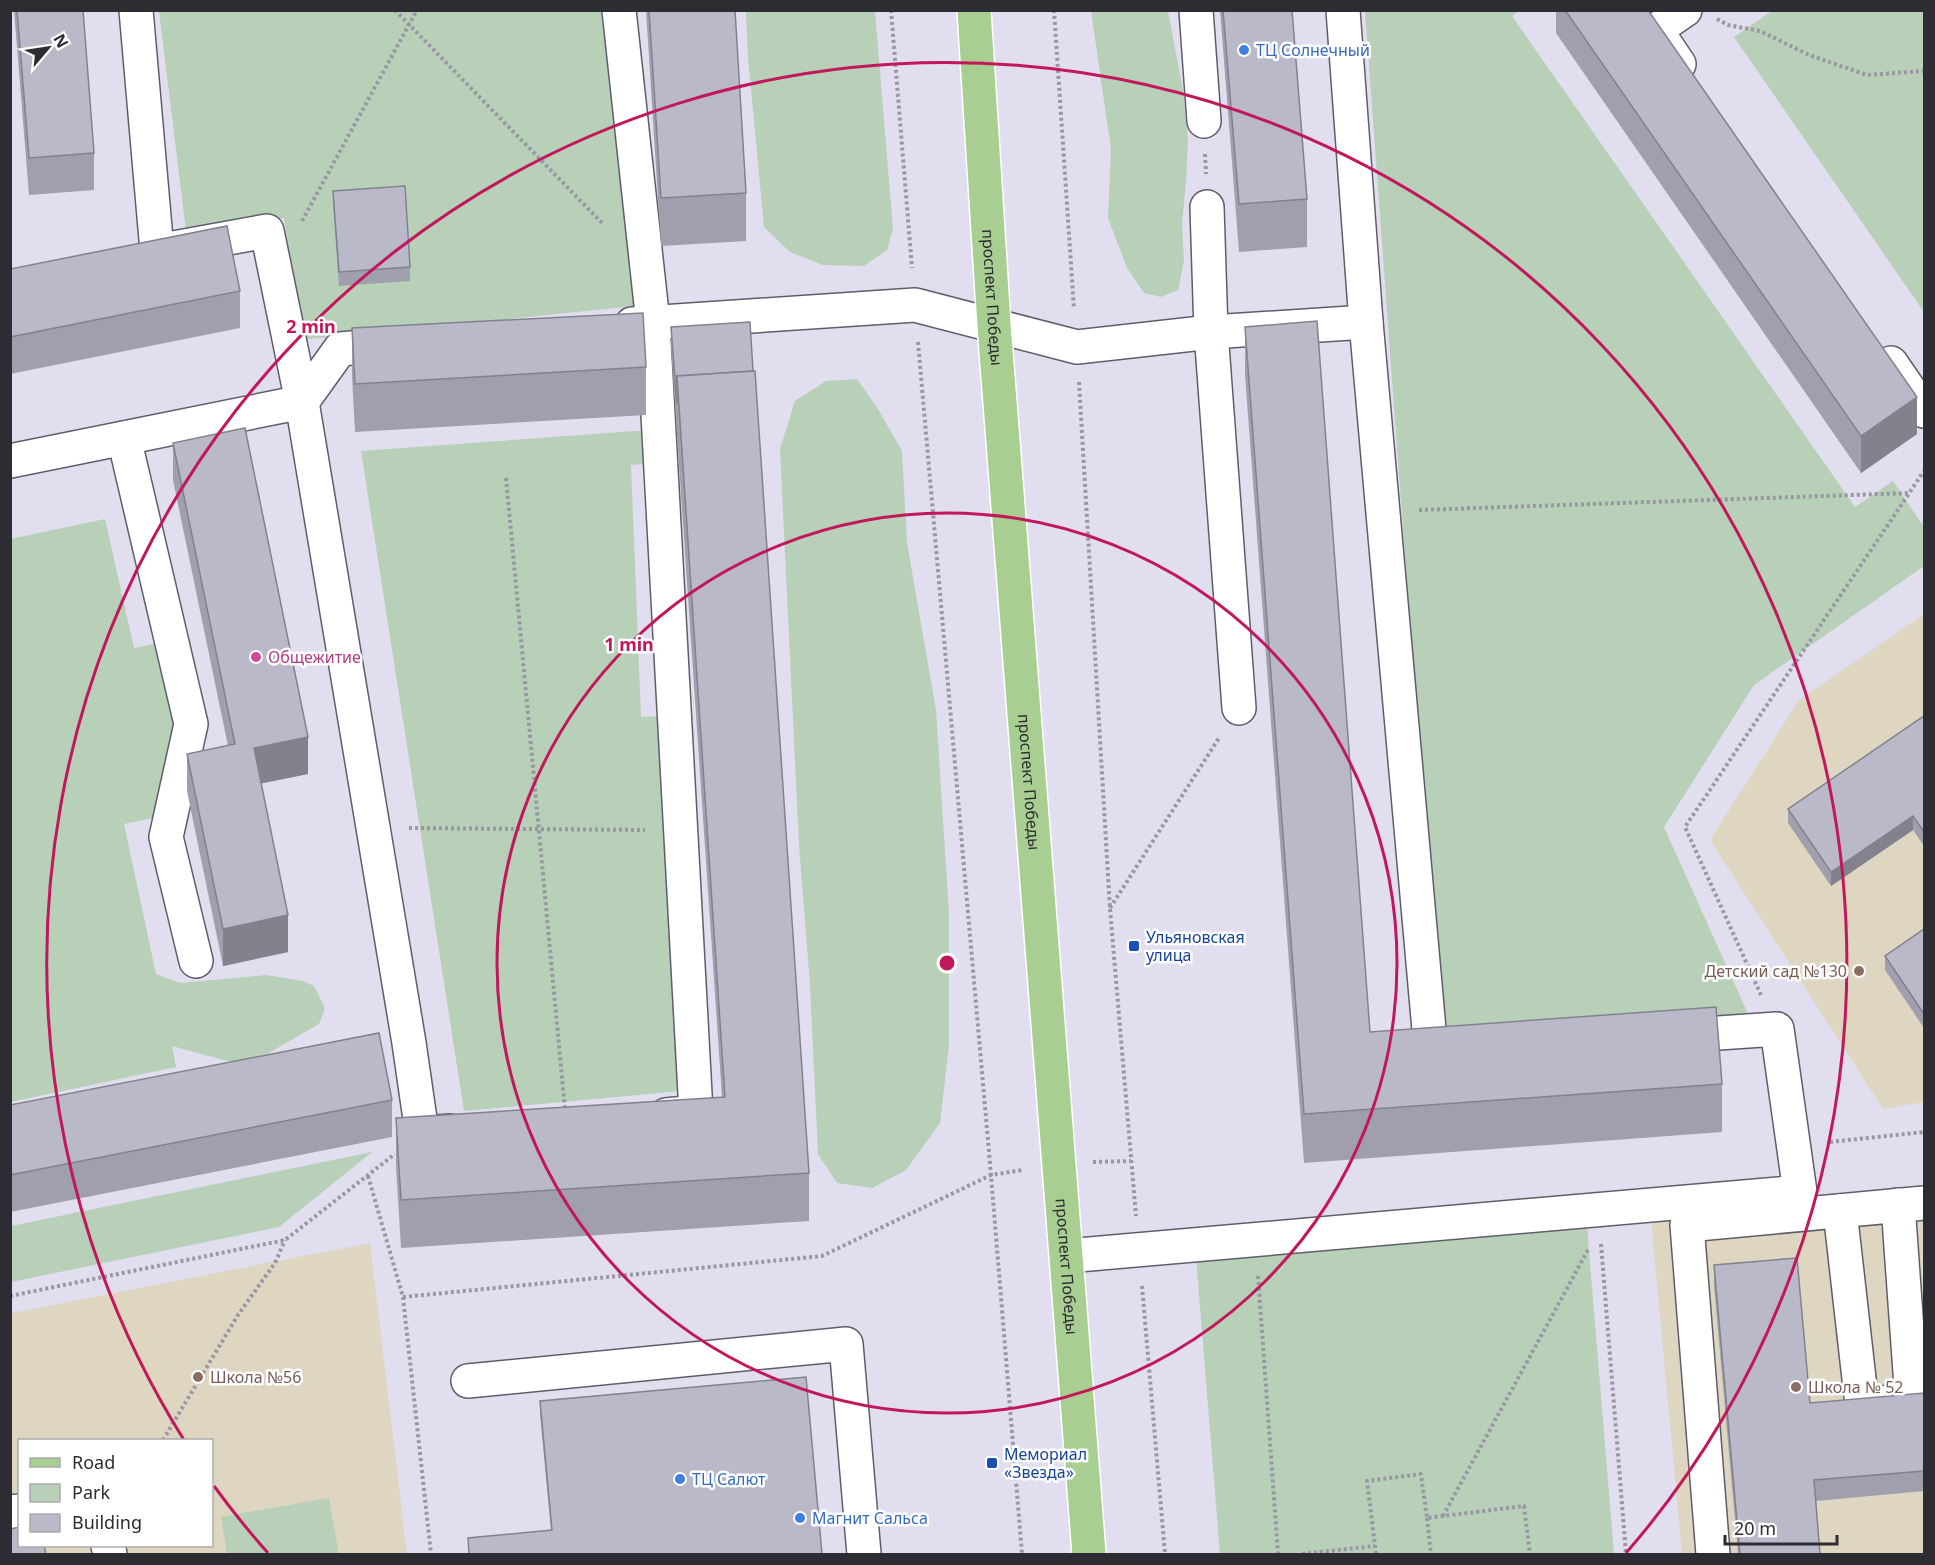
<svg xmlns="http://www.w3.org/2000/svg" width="1935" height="1565" viewBox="0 0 1935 1565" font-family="'Noto Sans',sans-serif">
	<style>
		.education { fill: #dfd6c1; fill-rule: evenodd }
		.green { fill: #b8cfb8 }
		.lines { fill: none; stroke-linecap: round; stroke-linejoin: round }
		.minor-casing { stroke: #5f5d6c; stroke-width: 36 }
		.major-casing { stroke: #fff; stroke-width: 36 }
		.path { stroke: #9997a4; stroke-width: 4; stroke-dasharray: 3 3; stroke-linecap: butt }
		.minor { stroke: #fff; stroke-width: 33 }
		.major { stroke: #a8cf91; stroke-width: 33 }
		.wall { fill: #a09fae }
		.shaded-wall { fill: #82828d }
		.building { fill: #bab9ca; stroke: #82828d; stroke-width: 1.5 }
		.ring { fill: none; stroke: #c2185b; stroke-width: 3 }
		.shop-dot { fill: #3f7fe0; stroke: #fff; stroke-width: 2 }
		.hotel-dot { fill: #d1479c; stroke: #fff; stroke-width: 2 }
		.transit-dot { fill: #1a4fb4; stroke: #fff; stroke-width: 2 }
		.education-dot { fill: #8d6e63; stroke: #fff; stroke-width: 2 }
		.labels { text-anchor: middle; stroke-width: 5; stroke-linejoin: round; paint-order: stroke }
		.shop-label { font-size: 16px; fill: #366cbe; stroke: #fff; text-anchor: start }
		.street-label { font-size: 16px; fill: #2d2c32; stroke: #fff }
		.hotel-label { font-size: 16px; fill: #b23c85; stroke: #fff; text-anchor: start }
		.transit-label { font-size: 16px; fill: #164399; stroke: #fff; text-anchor: start }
		.education-label { font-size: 16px; fill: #785e54; stroke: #fff; text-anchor: start }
		.centre { fill: #c2185b; stroke: #fff; stroke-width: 3 }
		.ring-label { font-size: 18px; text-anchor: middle; font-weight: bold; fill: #c2185b; stroke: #fff; stroke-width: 5; stroke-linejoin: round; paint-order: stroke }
	</style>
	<rect width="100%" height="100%" fill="#e1def0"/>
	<g class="education">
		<polygon points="1924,614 1924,1102 1883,1109 1710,840 1799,700"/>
		<polygon points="1924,1188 1924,1554 1682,1554 1651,1220"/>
		<path d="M370,1243L407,1554H11V1313ZM20,1440H212V1546H20Z"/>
	</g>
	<g class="green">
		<polygon points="159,11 601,11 635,306 300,340 284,218 186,231"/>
		<polygon points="746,11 875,11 893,229 887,250 864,266 823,265 790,252 764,227 748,57"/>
		<polygon points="1091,11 1168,11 1183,91 1188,141 1186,181 1182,224 1184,261 1178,290 1161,297 1144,293 1127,268 1108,218 1111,149"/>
		<polygon points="1365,11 1519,11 1512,16 1855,507 1893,481 1924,527 1924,566 1754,685 1664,827 1748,1014 1440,1035"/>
		<polygon points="1772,11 1924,11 1924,312 1734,37"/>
		<polygon points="857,379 878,409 902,451 907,543 936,710 949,914 949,1045 940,1123 906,1170 872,1188 837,1183 818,1154 810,985 799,845 780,449 795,401 826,381"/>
		<polygon points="649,430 654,463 631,465 641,717 664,716 681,1091 464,1111 361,451"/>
		<polygon points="105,519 134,648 159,643 175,715 153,818 124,824 156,974 181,983 266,975 303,981 314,986 325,1008 319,1024 267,1054 231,1062 172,1046 176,1067 11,1102 10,539"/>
		<polygon points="372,1152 279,1227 11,1282 11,1226"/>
		<polygon points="1587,1226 1614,1554 1220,1554 1196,1257"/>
		<polygon points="329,1498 339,1554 227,1554 221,1517"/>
	</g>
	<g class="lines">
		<defs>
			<g id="minor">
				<polyline points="136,10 157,251 267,231 302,402 340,349 398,344"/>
				<polyline points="619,10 653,323 696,1112 666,1115"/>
				<polyline points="1196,10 1204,121"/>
				<polyline points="1343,10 1366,322 1431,1052 1452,1050"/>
				<polyline points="1679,64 1656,30 1685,10"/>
				<polyline points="1207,207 1211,332 1239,708"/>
				<polyline points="632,324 915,305 1077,347 1211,332 1366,322"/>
				<polyline points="1891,363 1924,411"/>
				<polyline points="124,438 191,724 166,837 196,961"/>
				<polyline points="10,461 302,402 409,1043 422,1133 450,1131"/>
				<polyline points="1840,1211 1862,1405 1912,1400 1898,1205"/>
				<polyline points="1067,1256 1800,1192 1777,1029 1674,1036"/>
				<polyline points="468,1381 846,1344 864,1554"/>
				<polyline points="10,1512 20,1511"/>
				<polyline points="108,1546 110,1554"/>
				<polyline points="1713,1554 1687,1225 1924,1203"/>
			</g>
			<g id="major">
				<path id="s1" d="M974,10L994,325L1089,1554"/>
			</g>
		</defs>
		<use href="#minor" class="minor-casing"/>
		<use href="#major" class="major-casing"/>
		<g class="path">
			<polyline points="395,10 604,225"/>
			<polyline points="891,10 912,268"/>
			<polyline points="1054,10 1074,309"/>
			<polyline points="1717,19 1728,25 1760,31 1809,55 1867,75 1924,71"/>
			<polyline points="1205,154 1206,174"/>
			<polyline points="302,221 417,10"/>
			<polyline points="918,342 991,1175 1022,1554"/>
			<polyline points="1079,382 1110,909 1136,1216"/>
			<polyline points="506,478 565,1110"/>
			<polyline points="1419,510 1910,493"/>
			<polyline points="409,828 645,830"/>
			<polyline points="1110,908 1219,738"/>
			<polyline points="1761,995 1685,827 1924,471"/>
			<polyline points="1830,1142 1924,1132"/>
			<polyline points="1093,1162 1131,1161"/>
			<polyline points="368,1176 403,1297 822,1256 991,1175 1023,1170"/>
			<polyline points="1601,1244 1626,1554"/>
			<polyline points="1258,1276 1278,1554"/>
			<polyline points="1142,1286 1165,1554"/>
			<polyline points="10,1296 285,1240 395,1154"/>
			<polyline points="403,1297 431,1554"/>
			<polyline points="163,1440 238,1315 275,1263 285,1240"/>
			<polyline points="1443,1516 1589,1248"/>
			<polyline points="1427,1518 1431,1554"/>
			<polyline points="1302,1554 1375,1546"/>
			<polyline points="1376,1554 1367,1481 1421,1474 1427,1518 1524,1506 1530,1554"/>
		</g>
		<use href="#minor" class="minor"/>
		<use href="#major" class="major"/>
	</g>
	<g class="wall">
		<polygon points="14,10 83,10 94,153 94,190 29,195"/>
		<polygon points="646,10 735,10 746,193 746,241 661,246"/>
		<polygon points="1220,10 1292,10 1307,199 1307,247 1239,252"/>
		<polygon points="1556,10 1648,10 1917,434 1861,473 1556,33"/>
		<polygon points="333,191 410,267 410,281 339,286 333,205"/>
		<polygon points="10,269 240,291 240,328 10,374"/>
		<polygon points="671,327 809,1173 809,1221 401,1248 396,1167 396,1118 722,1097 671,347"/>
		<polygon points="1245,327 1370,1032 1722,1084 1722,1132 1304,1163 1245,375"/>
		<polygon points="352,328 646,367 646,415 355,432 352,376"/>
		<polygon points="173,443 308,774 261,783 288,952 223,966 187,791 187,754 228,746 173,480"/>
		<polygon points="1924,716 1924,846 1913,830 1831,886 1788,823 1788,809"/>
		<polygon points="1924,929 1924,1028 1885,970 1885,956"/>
		<polygon points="392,1100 392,1137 10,1212 10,1105"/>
		<polygon points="1714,1265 1810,1403 1924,1393 1924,1491 1816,1501 1820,1554 1738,1554 1714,1286"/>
		<polygon points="540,1401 822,1554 468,1554 468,1538 551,1531 540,1414"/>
	</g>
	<g class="shaded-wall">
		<polygon points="1917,397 1917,434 1861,473 1861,436"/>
		<polygon points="308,737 308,774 254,785 254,748"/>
		<polygon points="1913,816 1913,830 1831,886 1831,872"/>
		<polygon points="288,915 288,952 223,966 223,929"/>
	</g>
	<g class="building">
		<polygon points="17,10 83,10 94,153 29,158"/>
		<polygon points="649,10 735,10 746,193 661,198"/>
		<polygon points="1223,10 1292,10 1307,199 1239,204"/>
		<polygon points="1565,10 1648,10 1917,397 1861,436"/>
		<polygon points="405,186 410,267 339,272 333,191"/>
		<polygon points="227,226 240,291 10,337 10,269"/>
		<polygon points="643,313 646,367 355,384 352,328"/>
		<polygon points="1317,321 1370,1032 1716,1007 1722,1084 1304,1114 1245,327"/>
		<polygon points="750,322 753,371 677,376 677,404 671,327"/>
		<polygon points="755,371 809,1173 401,1200 396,1118 725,1097 677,376"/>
		<polygon points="245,428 308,737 254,748 288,915 223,929 187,754 235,744 173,443"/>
		<polygon points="1924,716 1924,832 1913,816 1831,872 1788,809"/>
		<polygon points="1924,929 1924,1014 1885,956"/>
		<polygon points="379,1033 392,1100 10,1175 10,1105"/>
		<polygon points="1797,1258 1810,1403 1924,1393 1924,1471 1814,1480 1820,1554 1740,1554 1714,1265"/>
		<polygon points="806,1377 822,1554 469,1554 468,1538 552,1530 540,1401"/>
		<polygon points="20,1527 20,1545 44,1545 46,1554 10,1554 10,1529"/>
	</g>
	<g class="ring">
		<circle cx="947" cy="963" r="450"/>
		<path d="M268 1553A900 900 0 0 1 214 1486M184 1440A900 900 0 1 1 1626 1553"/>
	</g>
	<g class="shop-dot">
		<circle cx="1244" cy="50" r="6"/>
		<circle cx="680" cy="1479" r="6"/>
		<circle cx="800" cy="1518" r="6"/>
	</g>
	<circle class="hotel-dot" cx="256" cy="657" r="6"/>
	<g class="transit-dot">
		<rect x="1128" y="940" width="12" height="12" rx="3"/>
		<rect x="986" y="1457" width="12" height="12" rx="3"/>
	</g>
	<g class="education-dot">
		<circle cx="1859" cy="971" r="6"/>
		<circle cx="198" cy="1377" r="6"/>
		<circle cx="1796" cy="1387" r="6"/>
	</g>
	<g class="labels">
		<g class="shop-label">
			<text x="1256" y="56">ТЦ Солнечный</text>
			<text x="692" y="1485">ТЦ Салют</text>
			<text x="812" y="1524">Магнит Сальса</text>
		</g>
		<g class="street-label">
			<text dy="6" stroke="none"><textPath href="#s1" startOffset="288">проспект Победы</textPath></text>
			<text dy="6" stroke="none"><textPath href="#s1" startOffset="774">проспект Победы</textPath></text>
			<text dy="6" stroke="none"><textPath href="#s1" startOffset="1260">проспект Победы</textPath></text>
		</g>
		<g class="hotel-label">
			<text x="268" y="663">Общежитие</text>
		</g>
		<g class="transit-label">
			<text x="1146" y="943">Ульяновская<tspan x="1146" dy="18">улица</tspan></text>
			<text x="1004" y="1460">Мемориал<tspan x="1004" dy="18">«Звезда»</tspan></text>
		</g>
		<g class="education-label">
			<text x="1847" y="977" text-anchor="end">Детский сад №130</text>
			<text x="210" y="1383">Школа №56</text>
			<text x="1808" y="1393">Школа № 52</text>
		</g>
	</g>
	<circle cx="947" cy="963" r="9" class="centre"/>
	<g class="ring-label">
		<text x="311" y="333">2 min</text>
		<text x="629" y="651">1 min</text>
	</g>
	<rect width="1935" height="1565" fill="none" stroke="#2d2c32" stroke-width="24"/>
	<rect x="18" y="1439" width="195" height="108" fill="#ffffff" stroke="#ababad" stroke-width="1.5"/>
	<rect x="30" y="1458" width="30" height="9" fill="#a8cf91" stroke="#ababad" stroke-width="1.5"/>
	<text x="72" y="1469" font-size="18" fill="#2d2c32">Road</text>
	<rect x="30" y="1484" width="30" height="18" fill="#b8cfb8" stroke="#ababad" stroke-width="1.5"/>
	<text x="72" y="1499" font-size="18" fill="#2d2c32">Park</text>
	<rect x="30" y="1514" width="30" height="18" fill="#bab9ca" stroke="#ababad" stroke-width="1.5"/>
	<text x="72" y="1529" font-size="18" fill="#2d2c32">Building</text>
	<g transform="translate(48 48) rotate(61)" stroke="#ffffff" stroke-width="4.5" paint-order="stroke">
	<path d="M0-4.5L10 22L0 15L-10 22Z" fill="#2d2c32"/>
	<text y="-9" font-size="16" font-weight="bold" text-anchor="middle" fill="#2d2c32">N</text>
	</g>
	<path d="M1725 1535v9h112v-9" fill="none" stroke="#2d2c32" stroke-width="3"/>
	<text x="1734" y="1535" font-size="18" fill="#2d2c32" stroke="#ffffff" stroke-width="4.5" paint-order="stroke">20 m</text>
</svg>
